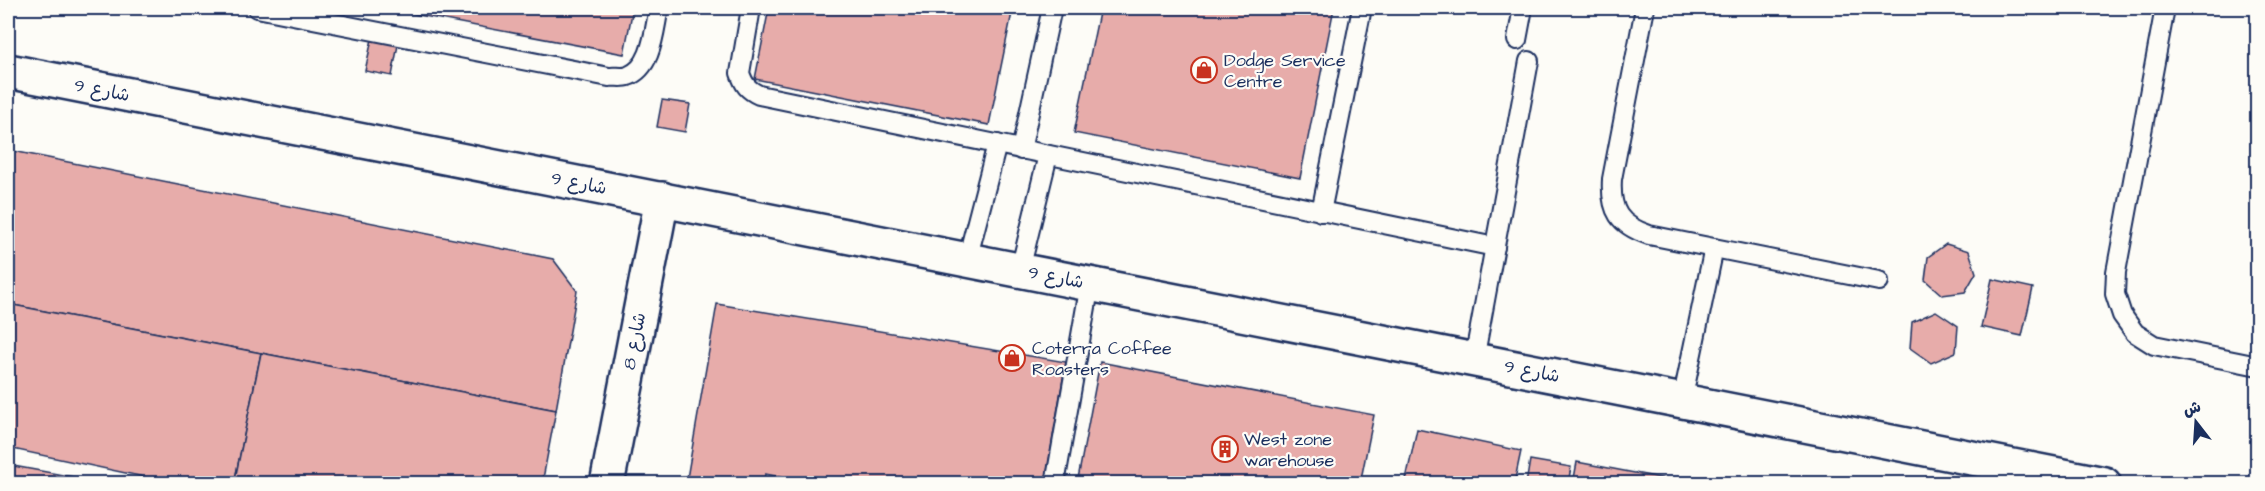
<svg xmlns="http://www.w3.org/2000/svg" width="2265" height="491" viewBox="0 0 2265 491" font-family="'Architects Daughter','Playpen Sans Arabic',sans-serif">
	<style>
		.building { fill: #e7acaa; stroke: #1b2f5e; stroke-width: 1.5 }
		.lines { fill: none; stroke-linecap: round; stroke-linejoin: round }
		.service-casing { stroke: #1b2f5e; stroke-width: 22 }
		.minor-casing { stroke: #1b2f5e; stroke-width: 38 }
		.tertiary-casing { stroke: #1b2f5e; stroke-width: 38 }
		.service { stroke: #fdfcf7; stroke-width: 18 }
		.minor { stroke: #fdfcf7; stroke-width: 33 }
		.tertiary { stroke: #fdfcf7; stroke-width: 33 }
		.labels { text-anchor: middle; stroke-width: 4.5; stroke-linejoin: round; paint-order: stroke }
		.poi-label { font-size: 18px; fill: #1b2f5e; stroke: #fdfcf7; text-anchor: start }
		.street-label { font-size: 18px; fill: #1b2f5e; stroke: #fdfcf7 }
	</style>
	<rect width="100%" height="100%" fill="#fdfcf7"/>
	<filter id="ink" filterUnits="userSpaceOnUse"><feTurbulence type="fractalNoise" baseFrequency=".0167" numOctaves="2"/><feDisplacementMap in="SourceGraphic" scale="12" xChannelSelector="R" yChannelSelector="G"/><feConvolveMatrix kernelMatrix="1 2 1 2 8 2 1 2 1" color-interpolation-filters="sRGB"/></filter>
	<g filter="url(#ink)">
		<g class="building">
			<polygon points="382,8 633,8 624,54"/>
			<polygon points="769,8 1013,8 989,125 755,79"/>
			<polygon points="1100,8 1334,8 1300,178 1074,133"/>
			<polygon points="372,39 398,45 392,76 365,71"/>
			<polygon points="662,100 690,104 685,132 657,127"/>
			<polygon points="8,150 553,259 577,291 556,410 8,304"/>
			<polygon points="1946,244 1969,251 1976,273 1965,292 1942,295 1925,280 1928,257"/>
			<polygon points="1992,279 2033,288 2022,336 1981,327"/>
			<polygon points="8,304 261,353 234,484 177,484 8,448"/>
			<polygon points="717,304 1066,362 1045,484 814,484 765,474 763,484 686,484"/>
			<polygon points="1936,311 1958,326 1956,352 1931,363 1910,348 1912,322"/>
			<polygon points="261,353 556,410 542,484 234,484"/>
			<polygon points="1100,362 1374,415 1360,484 1077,484"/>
			<polygon points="1417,429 1521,451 1514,484 1405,484"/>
			<polygon points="1530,460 1571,467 1568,484 1526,484"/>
			<polygon points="1577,462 1687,483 1573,484"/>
			<polygon points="8,465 112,484 8,484"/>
		</g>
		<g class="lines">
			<defs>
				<g id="service">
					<path d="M257,8L609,77C614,76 623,78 628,76C653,67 654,29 659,8"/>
					<path d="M751,8L740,73C744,85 748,90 759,95L1495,247"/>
					<path d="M1645,8L1612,179C1610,211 1619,225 1649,235L1879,281"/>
					<polyline points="2165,8 2116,272 2115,294 2122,315 2135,333 2154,345 2258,366"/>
					<polyline points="1517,40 1523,8"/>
					<polyline points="1021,150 1052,8"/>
					<polyline points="1321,212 1362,8"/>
					<polyline points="967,260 997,144"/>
					<polyline points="1020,270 1048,155"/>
					<polyline points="1474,360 1529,61"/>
					<polyline points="1682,401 1714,248"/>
					<polyline points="1055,484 1090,284"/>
				</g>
				<polyline id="minor" points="607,484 662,199"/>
				<polyline id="tertiary" points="8,71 2104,484"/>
			</defs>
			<use href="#service" class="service-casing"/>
			<use href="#minor" class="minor-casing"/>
			<use href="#tertiary" class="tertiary-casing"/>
			<use href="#service" class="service"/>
			<use href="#minor" class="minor"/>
			<use href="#tertiary" class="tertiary"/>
		</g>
	</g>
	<defs>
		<symbol id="shop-ring" viewBox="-11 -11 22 22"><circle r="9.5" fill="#fdfcf7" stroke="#c8321e" stroke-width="1.5"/><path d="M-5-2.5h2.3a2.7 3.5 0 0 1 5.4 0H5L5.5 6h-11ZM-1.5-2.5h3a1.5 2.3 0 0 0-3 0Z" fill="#c8321e"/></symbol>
		<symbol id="building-ring" viewBox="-11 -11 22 22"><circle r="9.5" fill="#fdfcf7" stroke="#c8321e" stroke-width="1.5"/><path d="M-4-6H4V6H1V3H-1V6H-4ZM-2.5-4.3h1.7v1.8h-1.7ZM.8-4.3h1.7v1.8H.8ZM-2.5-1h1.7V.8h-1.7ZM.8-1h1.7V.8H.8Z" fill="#c8321e"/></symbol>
	</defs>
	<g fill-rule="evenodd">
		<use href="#shop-ring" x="1189" y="55" width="30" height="30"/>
		<use href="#shop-ring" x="997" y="343" width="30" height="30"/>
		<use href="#building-ring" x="1210" y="434" width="30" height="30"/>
	</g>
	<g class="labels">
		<g class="poi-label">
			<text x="1224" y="66">Dodge Service<tspan x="1224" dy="21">Centre</tspan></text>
			<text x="1032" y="354">Coterra Coffee<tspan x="1032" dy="21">Roasters</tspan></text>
			<text x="1244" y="445">West zone<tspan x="1244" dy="21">warehouse</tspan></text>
		</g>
		<g class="street-label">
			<text transform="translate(102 90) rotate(11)" y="6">شارع 9</text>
			<text transform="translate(579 183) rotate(11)" y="6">شارع 9</text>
			<text transform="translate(1056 277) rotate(11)" y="6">شارع 9</text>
			<text transform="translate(634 341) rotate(-79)" y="6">شارع 8</text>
			<text transform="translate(1532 371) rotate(11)" y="6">شارع 9</text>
		</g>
	</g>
	<rect width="2265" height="491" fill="none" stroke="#fdfcf7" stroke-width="30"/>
	<rect x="15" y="15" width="2235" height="461" fill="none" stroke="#1b2f5e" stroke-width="2" filter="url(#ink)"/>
	<g transform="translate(2196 422) rotate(343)" stroke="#fdfcf7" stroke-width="4.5" paint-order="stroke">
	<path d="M0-4.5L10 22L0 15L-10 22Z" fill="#1b2f5e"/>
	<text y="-9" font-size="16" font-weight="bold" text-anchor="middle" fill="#1b2f5e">ش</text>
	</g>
</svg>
